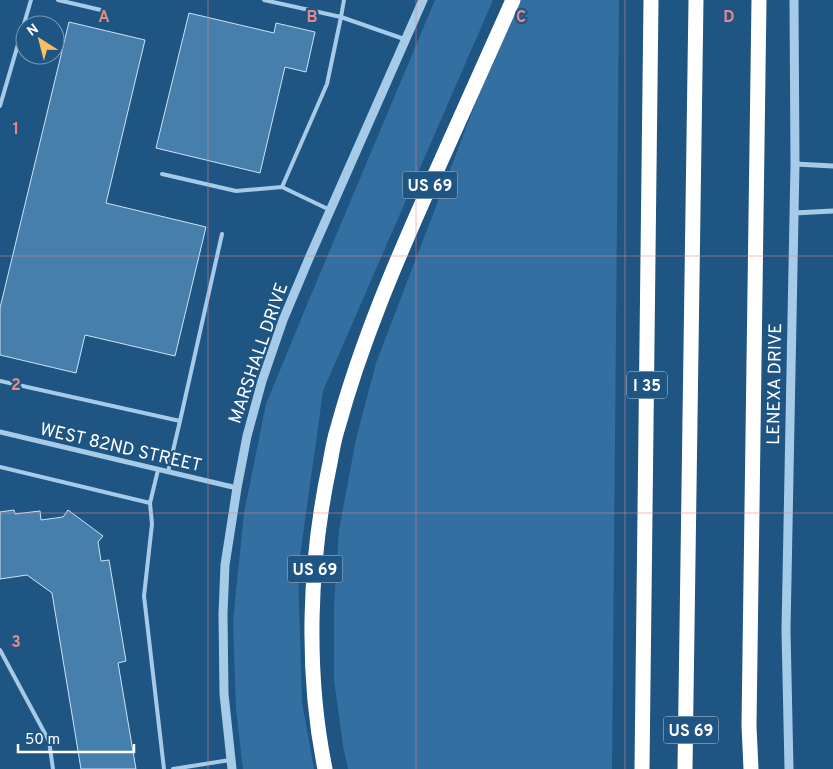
<svg xmlns="http://www.w3.org/2000/svg" width="833" height="769" viewBox="0 0 833 769" font-family="Overpass,sans-serif">
	<style>
		.green { fill: #336fa1 }
		.building { fill: #477fac; stroke: #cae3f7 }
		.lines { fill: none; stroke-linecap: round; stroke-linejoin: round }
		.service { stroke: #a6cbe9; stroke-width: 4 }
		.minor { stroke: #a6cbe9; stroke-width: 5 }
		.tertiary { stroke: #a6cbe9; stroke-width: 9 }
		.motorway { stroke: #fff; stroke-width: 15 }
		.grid { fill: none; stroke: #e88989; stroke-width: 1; stroke-opacity: 0.55 }
		.labels { text-anchor: middle; stroke-width: 4.5; stroke-linejoin: round; paint-order: stroke }
		.shield { fill: #1f5583; stroke: #bcccda; stroke-width: 1 }
		.shield-label { font-size: 16px; font-weight: bold; fill: #fff }
		.street-label { font-size: 18px; fill: #fff; stroke: #1f5583 }
		.grid-label { font-size: 16px; text-anchor: middle; font-weight: bold; fill: #e88989; stroke: #1f5583; stroke-width: 4.5; stroke-linejoin: round; paint-order: stroke }
	</style>
	<rect width="100%" height="100%" fill="#1f5583"/>
	<g class="green">
		<polygon points="435,0 493,0 323,391 298,571 302,702 314,769 243,769 236,710 233,621 244,513 266,404 306,307"/>
		<polygon points="515,0 619,0 612,769 348,769 343,746 334,680 334,605 339,530 356,439 376,363"/>
	</g>
	<g class="building">
		<polygon points="189,13 274,33 276,23 315,32 306,72 285,67 260,173 156,148"/>
		<polygon points="69,22 145,40 106,203 206,227 175,356 85,335 76,373 0,355 0,308"/>
		<polygon points="14,510 15,514 40,511 41,520 63,517 68,510 103,536 98,542 101,561 109,560 126,661 118,663 136,769 81,769 52,593 27,575 0,579 0,512"/>
	</g>
	<g class="lines">
		<g class="service">
			<polyline points="58,0 101,10"/>
			<polyline points="264,0 341,17 344,0"/>
			<polyline points="0,106 31,0"/>
			<polyline points="162,174 236,191 282,187 330,210"/>
			<polyline points="282,187 327,84 341,17 404,39"/>
			<polyline points="0,381 180,421 222,234"/>
			<polyline points="0,467 150,503 158,470"/>
			<polyline points="168,472 180,421"/>
			<polyline points="150,503 152,524 144,596 164,769"/>
			<polyline points="0,650 49,741 53,769"/>
			<polyline points="173,769 230,760"/>
		</g>
		<g class="minor">
			<polyline points="795,164 833,166"/>
			<polyline points="794,213 833,211"/>
			<polyline points="0,432 237,488"/>
		</g>
		<g class="tertiary">
			<polyline points="232,769 224,694 223,614 225,565 237,488 247,436 262,381 283,320 310,256 423,0"/>
			<polyline points="789,769 786,630 795,164 794,0"/>
		</g>
		<g class="motorway">
			<path d="M325,769C305,671 309,560 330,463C332,451 334,439 338,427C361,343 396,261 432,181C459,121 486,60 513,0"/>
			<polyline points="642,769 651,0"/>
			<polyline points="685,769 696,0"/>
			<polyline points="751,769 749,726 759,0"/>
		</g>
	</g>
	<path class="grid" d="M208,0V769M416,0V769M625,0V769M0,256H833M0,513H833"/>
	<g class="labels">
		<g class="shield">
			<rect x="402.5" y="171.5" width="55" height="27" rx="4"/>
			<rect x="627" y="371.5" width="40" height="27" rx="4"/>
			<rect x="287.5" y="555.5" width="55" height="27" rx="4"/>
			<rect x="663.5" y="716.5" width="55" height="27" rx="4"/>
		</g>
		<g class="shield-label">
			<text x="430" y="191">US 69</text>
			<text x="647" y="391">I 35</text>
			<text x="315" y="575">US 69</text>
			<text x="691" y="736">US 69</text>
		</g>
		<g class="street-label">
			<text transform="translate(258 353) rotate(-71)" y="6">MARSHALL DRIVE</text>
			<text transform="translate(774 384) rotate(-89)" y="6">LENEXA DRIVE</text>
			<text transform="translate(121 447) rotate(13)" y="6">WEST 82ND STREET</text>
		</g>
	</g>
	<g class="grid-label">
		<text x="104" y="22">A</text>
		<text x="312" y="22">B</text>
		<text x="521" y="22">C</text>
		<text x="729" y="22">D</text>
		<text x="16" y="134">1</text>
		<text x="16" y="390">2</text>
		<text x="16" y="647">3</text>
	</g>
	<g transform="translate(40 40) rotate(324)"><circle r="24" fill="#1f5583" stroke="#7999b5"/>
	<path d="M0-4L9 19L0 12L-9 19Z" fill="#f7be66"/>
	<text y="-8" font-size="14" font-weight="bold" text-anchor="middle" fill="#ffffff">N</text>
	</g>
	<path d="M18 744v8h116v-8" fill="none" stroke="#ffffff" stroke-width="2.5"/>
	<text x="25" y="744" font-size="15" fill="#ffffff" stroke="#1f5583" stroke-width="4" paint-order="stroke">50 m</text>
</svg>
